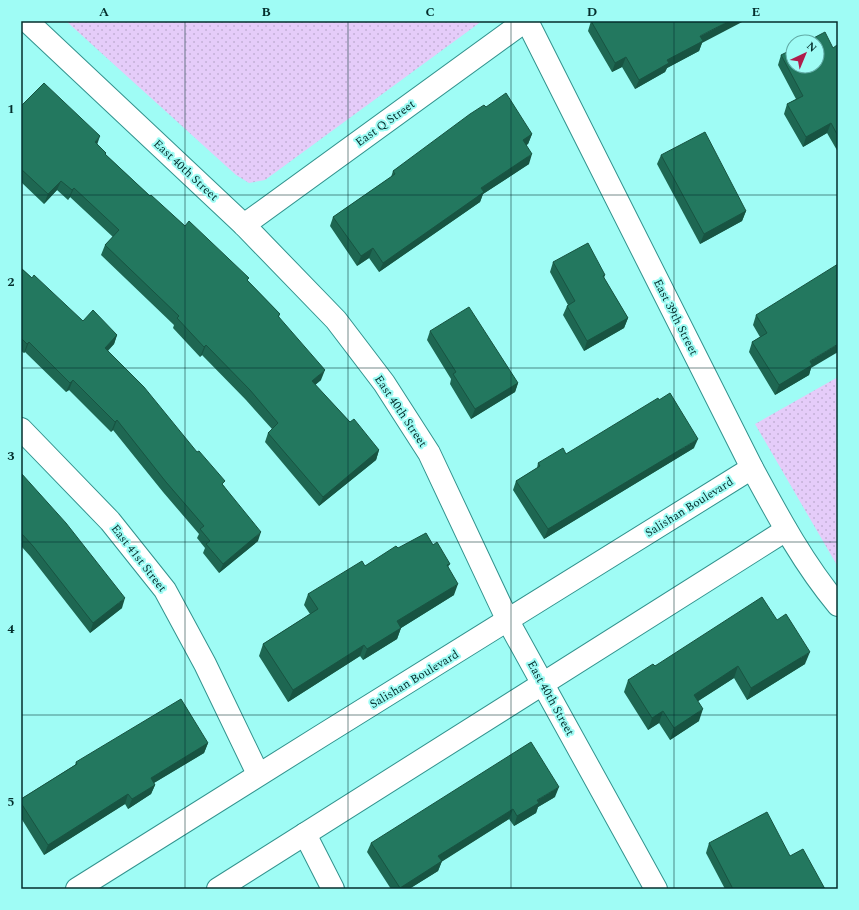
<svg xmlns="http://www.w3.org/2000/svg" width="859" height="910" viewBox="0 0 859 910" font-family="Spectral,serif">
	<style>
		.grass { fill: url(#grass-dots) }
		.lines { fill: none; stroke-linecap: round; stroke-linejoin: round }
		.minor-casing { stroke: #32938e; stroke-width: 24 }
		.minor { stroke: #fff; stroke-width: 22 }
		.wall { fill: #1e6752 }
		.shaded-wall { fill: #185442 }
		.building { fill: #23785f; stroke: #185442 }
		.grid { fill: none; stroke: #042e2c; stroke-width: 1; stroke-opacity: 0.55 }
		.labels { text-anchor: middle; stroke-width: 4; stroke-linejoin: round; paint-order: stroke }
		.street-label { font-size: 12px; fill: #042e2c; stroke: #9ffcf5 }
		.neatline { fill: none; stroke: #042e2c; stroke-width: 1.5 }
		.grid-label { font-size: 13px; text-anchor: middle; font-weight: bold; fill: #042e2c }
	</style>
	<defs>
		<pattern id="grass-dots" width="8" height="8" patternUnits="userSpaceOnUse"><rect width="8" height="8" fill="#e5ccf9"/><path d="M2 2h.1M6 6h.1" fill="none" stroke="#c3b0d6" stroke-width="1.8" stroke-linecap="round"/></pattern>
	</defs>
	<rect width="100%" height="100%" fill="#9ffcf5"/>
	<g class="grass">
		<polygon points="66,21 482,21 265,180 249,183 236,175"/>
		<polygon points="838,377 838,567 755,424"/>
	</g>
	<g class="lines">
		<defs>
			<g id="minor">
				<polyline points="27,21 244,225 336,320 384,383 429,453 508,621 656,889"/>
				<path d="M527,21L752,468C778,516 803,563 838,605"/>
				<polyline points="244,225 525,21"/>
				<polyline points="21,429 110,521 165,590 205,664 258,774"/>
				<polyline points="305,834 333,889"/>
				<path d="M77,889C301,747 527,609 752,468"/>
				<polyline points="218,889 786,530"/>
			</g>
		</defs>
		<use href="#minor" class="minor-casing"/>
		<use href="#minor" class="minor"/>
	</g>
	<g class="wall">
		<polygon points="591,21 702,43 699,51 667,68 665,72 635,89 622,67 612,72 588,31"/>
		<polygon points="838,46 838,152 827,133 803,147 784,114 787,104 796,99 778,65 781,55 833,48"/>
		<polygon points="21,106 97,144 106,155 150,196 185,226 248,281 280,314 279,317 321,380 315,385 350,422 379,450 376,460 319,506 265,442 268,433 272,429 246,400 202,355 200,357 173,328 174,325 101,255 105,245 113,237 70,197 68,200 57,190 44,204 21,182"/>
		<polygon points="486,107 532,134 528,144 526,145 529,164 483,194 480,202 379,272 369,258 357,266 330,226 333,217 391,177 393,171"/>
		<polygon points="661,155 746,211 742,221 700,244 657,164"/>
		<polygon points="553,262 605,275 604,278 628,318 624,328 584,351 563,315 567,306 568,305 550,272"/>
		<polygon points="21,268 32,278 83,321 117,335 114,344 108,351 224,486 258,541 219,573 203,553 205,548 197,538 199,534 163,492 113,430 111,432 69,390 66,392 25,352 24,353 21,351"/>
		<polygon points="756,315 811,368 809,375 775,395 749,352 752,342 760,337 753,325"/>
		<polygon points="430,331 518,383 515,392 471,419 450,384 451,379 427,340"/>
		<polygon points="694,448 544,539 513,490 516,481 537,468 538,463 566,454"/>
		<polygon points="21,474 122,608 90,633 30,556 21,546"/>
		<polygon points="433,545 450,564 448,567 454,595 401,628 397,639 363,660 360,656 288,702 259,656 263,644 310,614 304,605 308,594 365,566 398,548"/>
		<polygon points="777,620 805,664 747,700 734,678 698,701 699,721 670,740 659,723 648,730 624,692 628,680 655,666"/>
		<polygon points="208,743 204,753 154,783 155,785 151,794 128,809 125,804 44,855 21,818 21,799 75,765 76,762"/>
		<polygon points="555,797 538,807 536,813 514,826 509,819 442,861 438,871 409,889 391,889 367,852 371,843"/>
		<polygon points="709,843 790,856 825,889 725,889 706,853"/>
	</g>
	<g class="shaded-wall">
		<polygon points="729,21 744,21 702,43 699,51 667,68 665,72 635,89 639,80 700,36"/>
		<polygon points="626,57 622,67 612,72 615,63"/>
		<polygon points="831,123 827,133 803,147 806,137"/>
		<polygon points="532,134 528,144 519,149 523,140"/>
		<polygon points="100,136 97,145 95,142"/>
		<polygon points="532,154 529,164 483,194 480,202 379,272 383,263 481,188"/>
		<polygon points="61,181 57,190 44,204 48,194"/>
		<polygon points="74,188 70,197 68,200 72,190"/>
		<polygon points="746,211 742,221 700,244 704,234"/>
		<polygon points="373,248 369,258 357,266 361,256"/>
		<polygon points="628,318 624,328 584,351 587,341"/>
		<polygon points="117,335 114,344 101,357 105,348"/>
		<polygon points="29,342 25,352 24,353 27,344"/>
		<polygon points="838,344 838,352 811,368 809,375 775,395 779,385 810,361"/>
		<polygon points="206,345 202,355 200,357 204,347"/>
		<polygon points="325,370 321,380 308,391 312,381"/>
		<polygon points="73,380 69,390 66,392 70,383"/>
		<polygon points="518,383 515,392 471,419 475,409"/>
		<polygon points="117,420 113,430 111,432 115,422"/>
		<polygon points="698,439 694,448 544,539 548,529"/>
		<polygon points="379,450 376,460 319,506 323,497"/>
		<polygon points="261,532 258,541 219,573 223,564"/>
		<polygon points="458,584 454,595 401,628 397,639 363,660 367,649 397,621"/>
		<polygon points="125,598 122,608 90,633 93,623"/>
		<polygon points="364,645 360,656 288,702 293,690"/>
		<polygon points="810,652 805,664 747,700 751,688"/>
		<polygon points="738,666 734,678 689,707 694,695"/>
		<polygon points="703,709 699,721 670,740 674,728"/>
		<polygon points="663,711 659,723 648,730 652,718"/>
		<polygon points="208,743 204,753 147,787 151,778"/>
		<polygon points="155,785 151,794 128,809 132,799"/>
		<polygon points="559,787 555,797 538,807 536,813 514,826 517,816 537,800"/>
		<polygon points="128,794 125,804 44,855 48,845"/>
		<polygon points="513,809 509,819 435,866 438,856"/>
		<polygon points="442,861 438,871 409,889 399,889 400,888"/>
	</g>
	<g class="building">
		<polygon points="591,21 729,21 700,36 703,41 667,60 669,63 639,80 626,57 615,63"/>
		<polygon points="825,32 833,48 837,45 838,46 838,136 831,123 806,137 787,104 803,96 781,55 793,49 793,66 817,66 817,42 806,42"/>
		<polygon points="44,83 100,136 95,142 106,153 105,154 150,196 151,195 185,226 189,221 249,278 247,280 280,314 278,316 325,370 312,381 350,422 354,419 379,450 323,497 268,433 278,423 250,390 206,345 204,347 177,318 179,316 105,245 119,230 74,188 72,190 61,181 48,194 21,169 21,106"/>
		<polygon points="506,93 532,134 523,140 532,154 481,188 484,192 383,263 373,248 361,256 333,217 395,174 393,171 470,114 484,105 486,107"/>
		<polygon points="705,132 746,211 704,234 661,155"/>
		<polygon points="588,243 605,275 603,276 628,318 587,341 567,306 575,301 553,262"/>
		<polygon points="838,264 838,344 810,361 812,365 779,385 752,342 767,333 756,315"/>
		<polygon points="21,268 32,278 34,275 83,321 93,310 117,335 105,348 144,387 197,452 199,451 225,481 222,484 261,532 223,564 206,544 210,541 200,529 204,526 166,482 117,420 115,422 73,380 70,383 29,342 27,344 21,338"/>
		<polygon points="469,307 518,383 475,409 453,374 456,372 430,331"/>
		<polygon points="670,393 698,439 548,529 516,481 540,466 538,463 563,448 566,454 658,398 659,400"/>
		<polygon points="21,473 66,523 125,598 93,623 33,546 21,533"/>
		<polygon points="426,533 433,545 437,542 450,564 447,565 458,584 397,621 401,628 367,649 364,645 293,690 263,644 318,609 308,594 362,561 365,566 396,546 398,548"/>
		<polygon points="762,597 777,620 786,614 810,652 751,688 738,666 694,695 703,709 674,728 663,711 652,718 628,680 653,664 655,666"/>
		<polygon points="181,699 208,743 151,778 155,785 132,799 128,794 48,845 21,803 21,799 77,764 76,762"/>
		<polygon points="531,742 559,787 537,800 539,803 517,816 513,809 438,856 442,861 400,888 371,843"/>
		<polygon points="767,812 790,856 803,849 825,889 733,889 709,843"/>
	</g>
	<path class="grid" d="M185,21V889M348,21V889M511,21V889M674,21V889M21,195H838M21,368H838M21,542H838M21,715H838"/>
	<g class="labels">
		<g class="street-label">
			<text transform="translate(385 123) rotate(-36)" y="4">East Q Street</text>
			<text transform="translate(186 170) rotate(43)" y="4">East 40th Street</text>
			<text transform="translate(676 317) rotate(63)" y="4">East 39th Street</text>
			<text transform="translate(401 411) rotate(56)" y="4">East 40th Street</text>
			<text transform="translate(689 507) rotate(-32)" y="4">Salishan Boulevard</text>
			<text transform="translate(139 558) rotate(52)" y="4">East 41st Street</text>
			<text transform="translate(414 679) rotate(-31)" y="4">Salishan Boulevard</text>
			<text transform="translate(551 698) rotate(61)" y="4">East 40th Street</text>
		</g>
	</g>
	<rect width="859" height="910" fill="none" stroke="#9ffcf5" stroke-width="44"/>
	<g transform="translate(805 54) rotate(44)"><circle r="19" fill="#9ffcf5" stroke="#61aaa5"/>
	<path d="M0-3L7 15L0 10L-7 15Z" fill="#af1c4b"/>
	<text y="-6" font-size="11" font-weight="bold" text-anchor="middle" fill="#042e2c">N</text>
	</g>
	<rect x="22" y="22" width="815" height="866" class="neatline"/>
	<g class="grid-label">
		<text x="104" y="16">A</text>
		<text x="266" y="16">B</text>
		<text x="430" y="16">C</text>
		<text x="592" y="16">D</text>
		<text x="756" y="16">E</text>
		<text x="11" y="113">1</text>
		<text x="11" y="286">2</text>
		<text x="11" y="460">3</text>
		<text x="11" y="633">4</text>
		<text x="11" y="806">5</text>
	</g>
</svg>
